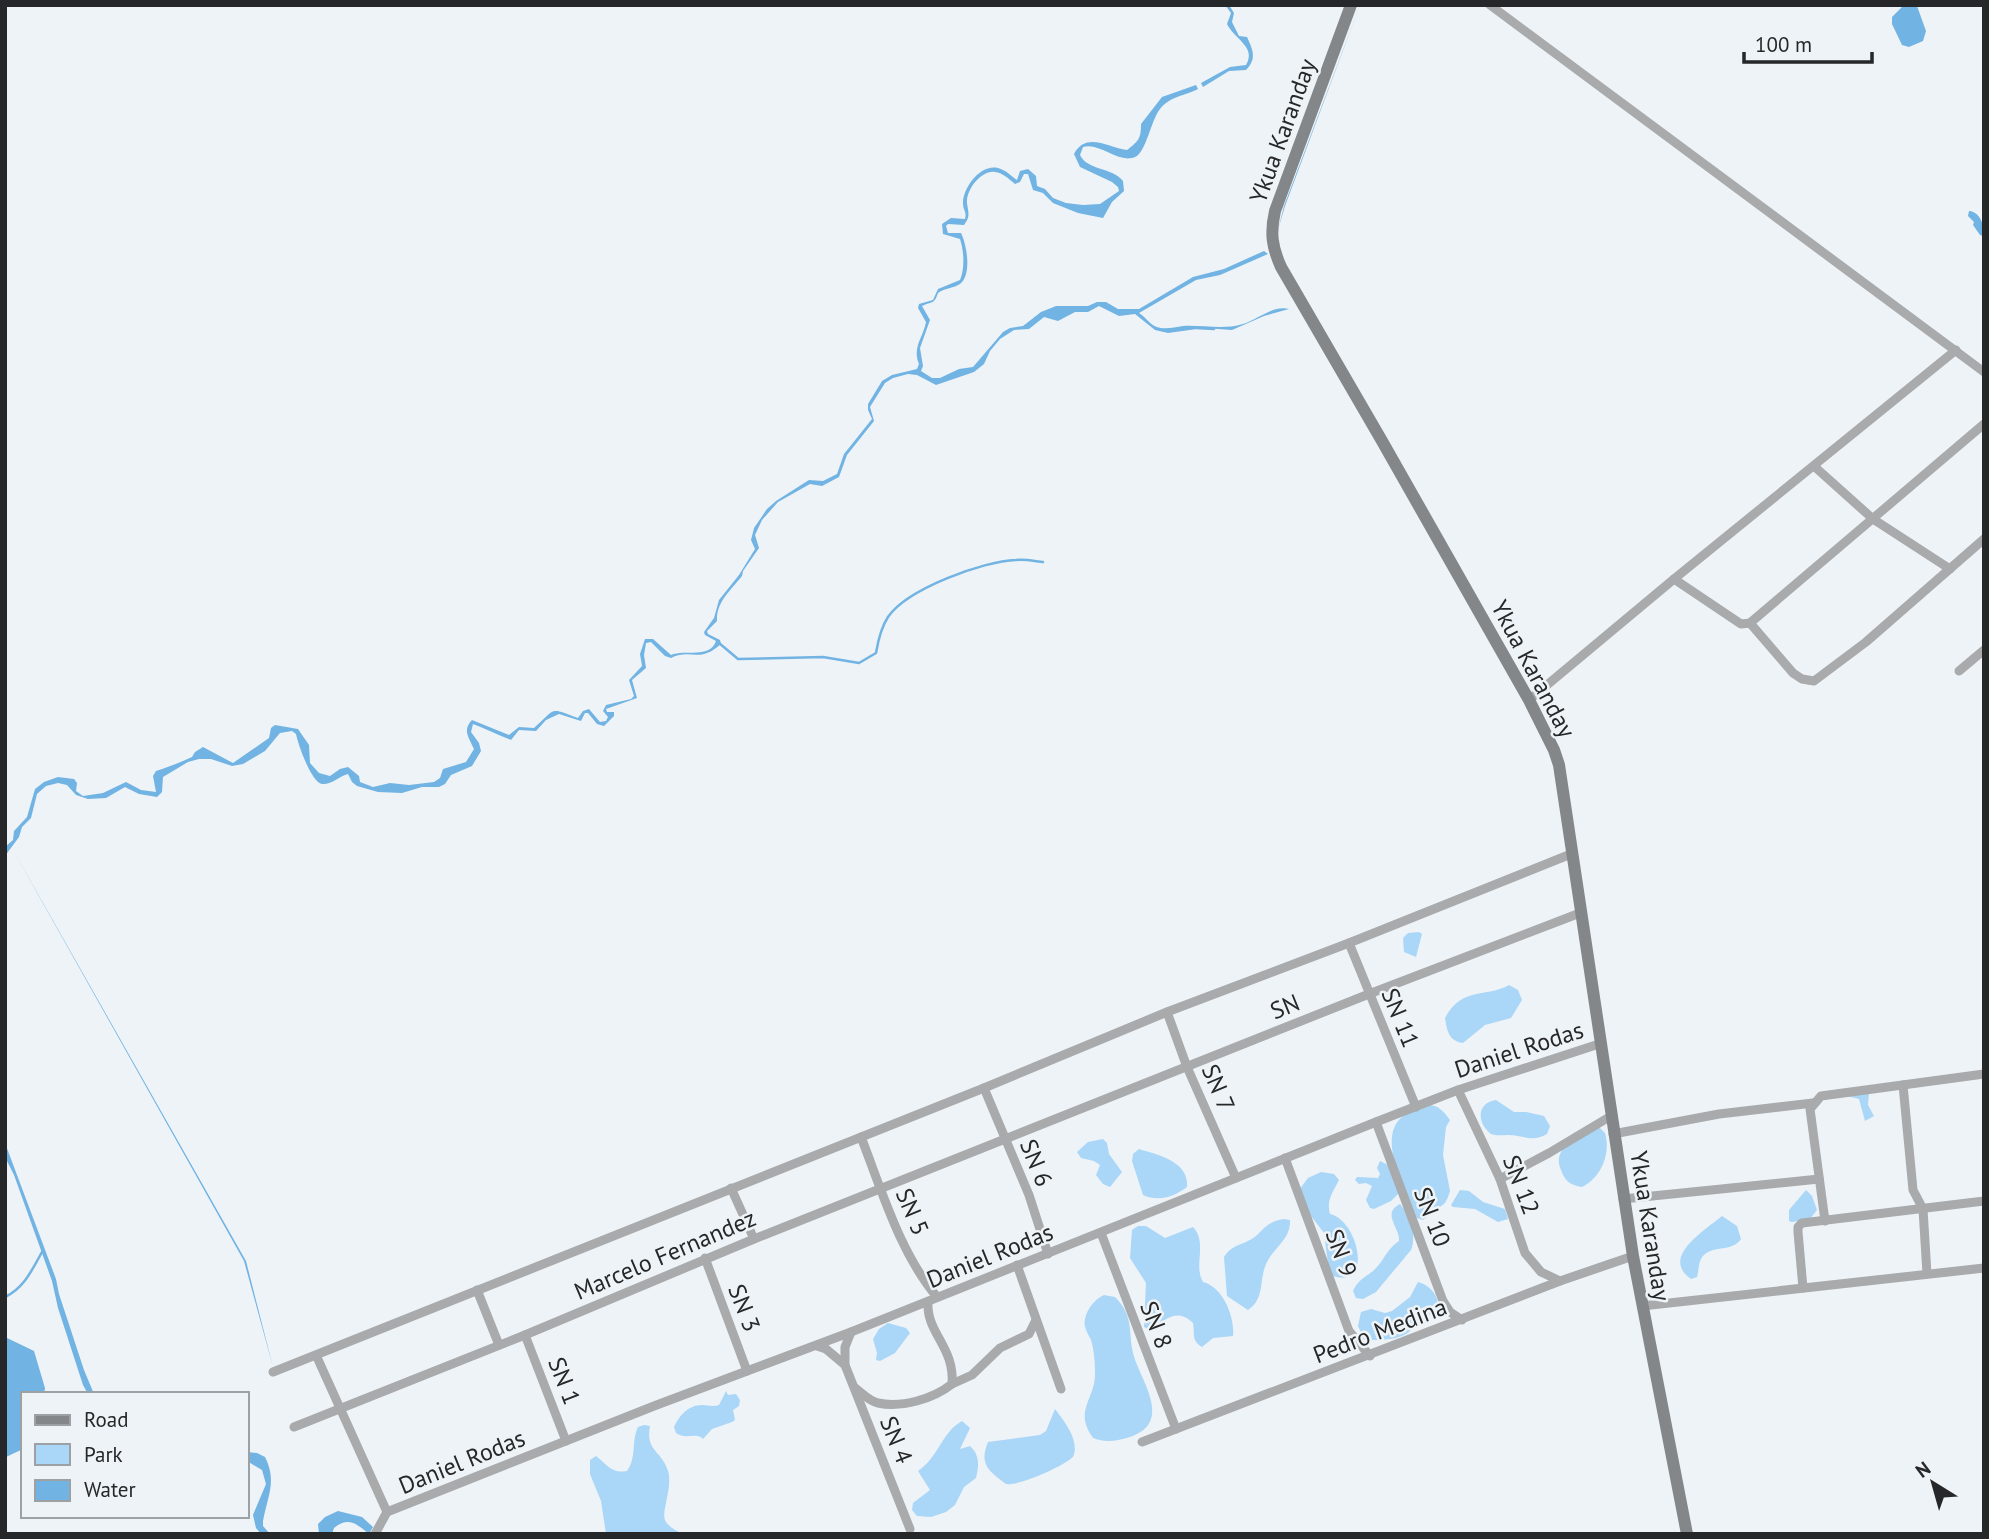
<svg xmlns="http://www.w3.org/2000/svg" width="1989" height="1539" viewBox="0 0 1989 1539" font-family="'PT Sans',sans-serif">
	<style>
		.green { fill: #aad6f7 }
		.water { fill: #71b3e3 }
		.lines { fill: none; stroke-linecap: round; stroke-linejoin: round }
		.stream { stroke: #71b3e3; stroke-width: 2.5 }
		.street { stroke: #a8aaac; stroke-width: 9 }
		.secondary { stroke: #84878a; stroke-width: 12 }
		.labels { text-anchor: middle; stroke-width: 5; stroke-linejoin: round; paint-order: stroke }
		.street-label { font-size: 24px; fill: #252728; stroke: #eef3f7 }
	</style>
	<rect width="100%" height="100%" fill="#eef3f7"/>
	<g class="green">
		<polygon points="1419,932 1422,934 1416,957 1404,952 1403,938 1408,933"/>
		<path d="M1509,985L1518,990L1522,1000L1511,1018L1485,1025L1463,1043C1449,1041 1447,1031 1445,1018C1462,986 1486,998 1509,985Z"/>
		<polygon points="1869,1093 1868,1105 1874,1116 1865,1121 1859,1099 1847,1096"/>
		<path d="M1496,1100L1514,1112H1526L1544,1116L1550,1126L1547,1134C1532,1143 1524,1135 1508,1135C1502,1135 1497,1136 1491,1134C1477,1123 1476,1103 1496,1100Z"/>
		<path d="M1427,1105C1439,1105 1443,1111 1450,1120L1446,1127L1443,1155L1450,1191L1448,1197L1445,1203L1423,1220L1417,1218L1412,1212C1405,1186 1377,1138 1402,1117C1409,1111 1419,1108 1427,1105Z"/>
		<path d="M1596,1128H1600L1605,1133C1611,1153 1602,1177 1582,1187C1570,1185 1565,1181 1561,1170C1551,1146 1579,1139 1596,1128Z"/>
		<polygon points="1103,1139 1107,1143 1109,1154 1122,1172 1110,1187 1103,1184 1096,1175 1100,1165 1094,1161 1081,1158 1077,1152 1088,1142"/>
		<path d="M1139,1149C1158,1155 1189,1161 1187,1187C1174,1197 1158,1202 1143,1195L1132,1161L1133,1154Z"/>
		<polygon points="1380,1161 1388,1165 1399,1193 1391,1201 1374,1209 1370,1208 1366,1200 1372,1186 1366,1183 1359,1184 1355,1180 1357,1177 1378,1178 1380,1174 1377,1168"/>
		<path d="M1321,1172L1334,1174L1339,1180C1333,1192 1326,1200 1330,1214C1358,1220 1374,1289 1333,1276L1328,1263L1324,1233L1311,1216L1299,1190L1308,1178Z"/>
		<polygon points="1460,1190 1469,1191 1483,1202 1505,1209 1508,1219 1498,1222 1475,1209 1453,1207 1451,1205"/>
		<polygon points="1806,1190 1812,1196 1817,1210 1810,1219 1792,1222 1789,1221 1789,1210"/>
		<path d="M1400,1204C1410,1216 1417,1235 1411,1250L1376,1292L1363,1299L1356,1298L1353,1291C1358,1280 1364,1278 1373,1271C1384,1262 1384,1252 1399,1241C1400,1227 1381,1214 1400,1204Z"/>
		<path d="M1722,1216L1737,1226L1741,1239C1732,1252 1715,1245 1704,1255C1698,1260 1699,1271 1697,1277L1691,1279C1659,1257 1707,1229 1722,1216Z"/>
		<path d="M1283,1219L1290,1220C1291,1240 1273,1248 1266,1264C1259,1280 1265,1299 1248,1310L1227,1296L1224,1257C1231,1246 1238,1246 1248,1241C1264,1233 1262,1223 1283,1219Z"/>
		<path d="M1138,1226H1146L1165,1238L1193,1227C1208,1243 1193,1265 1203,1282C1223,1287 1235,1317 1233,1336L1213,1338L1202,1347C1191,1340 1195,1334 1193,1323C1177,1307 1165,1320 1151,1330L1144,1327L1146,1283L1130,1258L1132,1230Z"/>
		<path d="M1418,1282C1431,1285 1447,1303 1431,1314C1426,1317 1420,1317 1416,1322C1412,1326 1412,1331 1406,1334C1394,1341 1376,1340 1364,1340L1358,1326L1361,1312L1371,1309L1385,1313L1392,1311L1410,1297Z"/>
		<path d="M1104,1295L1115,1297C1134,1316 1128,1330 1133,1353C1139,1379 1175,1422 1130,1437C1118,1441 1105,1443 1093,1438C1073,1409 1096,1400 1095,1372C1095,1361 1094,1350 1091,1340C1088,1333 1083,1327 1085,1319C1087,1309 1095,1299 1104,1295Z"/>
		<polygon points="888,1323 906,1328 910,1333 895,1353 880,1361 876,1360 877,1353 873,1339 879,1329"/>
		<path d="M726,1391L728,1395L736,1394L740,1400L739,1406L733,1410L735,1420L732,1422L712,1429L703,1439C696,1432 685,1440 676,1433L674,1427C679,1416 688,1405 702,1405C708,1405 712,1407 719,1405Z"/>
		<path d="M1055,1409C1065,1422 1080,1441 1073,1457C1062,1467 1019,1486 1006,1484C988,1471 979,1464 988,1442L1040,1435L1046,1431Z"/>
		<path d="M962,1421L970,1428L960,1449L970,1446C980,1455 979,1466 976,1478L964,1487L955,1505L946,1512L931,1517L917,1516L912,1510L913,1503L930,1490L918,1471C939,1457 941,1433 962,1421Z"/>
		<path d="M644,1425L650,1426C645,1451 662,1451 668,1471C673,1487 661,1512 665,1520C668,1527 676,1530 682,1534H606L601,1501L590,1474V1460L596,1456C607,1464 611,1474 627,1471C637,1457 631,1442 638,1427Z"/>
	</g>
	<g class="water">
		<path d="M1225,5H1229L1234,13L1232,22L1239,36L1247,37C1253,50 1257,59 1246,70L1229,71L1203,87L1201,83L1230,67L1246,65C1257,47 1234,39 1227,24L1231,13Z"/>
		<polygon points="1360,5 1285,206 1278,230 1284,206"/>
		<polygon points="1903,6 1917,6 1926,31 1923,41 1909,47 1902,45 1892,24 1892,17"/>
		<path d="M1196,85L1198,89C1185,96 1170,96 1160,109C1151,120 1146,153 1135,157C1118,164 1100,142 1083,147L1080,155C1088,171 1112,167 1123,181L1124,191L1112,202L1103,218L1078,213L1053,203L1043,193L1033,190L1028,174H1024L1020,182L1015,184C1009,179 1003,173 995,172C981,170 966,190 967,203C968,212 971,216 964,225L948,224L946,226L948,233H961C967,245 972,275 960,284C954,288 945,288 938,293C934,305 932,301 922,306L930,320L920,348L923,366L921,371L932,378H940L959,369L973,367L1003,332L1010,328L1023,326L1041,312L1056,306H1088L1097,302H1106L1118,309H1139L1193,277L1224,269L1264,251L1268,254L1220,275L1196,280L1139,313C1147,318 1151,327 1161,328C1168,329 1176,327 1183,326C1203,325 1224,330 1243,324C1259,319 1273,305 1289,309L1264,316L1232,330L1204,328L1168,333L1155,330L1135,314L1119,316L1099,306L1088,312H1075L1058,321L1044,317L1029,329L1014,330L1000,339L990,351L984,364L974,372L936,385L917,375L908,374L893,378L885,383L870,407L874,421L847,455L839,477L822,486L810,484L778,502L762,520L755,535L759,548L743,571L742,576C731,590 716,602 717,621L707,631L708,634L720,640L721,644C699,664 691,648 671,658L665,656L651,642L646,643L644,655L646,668L632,680L637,698L606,709L607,712H614V716L604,726L597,724L588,713H585L581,721L559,714L546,720L536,731L519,730L511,740C498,735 486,729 473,724L471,732L479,743L481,751L472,766L451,775L445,784L439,787H422L402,793L378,792L357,786L352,782L348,774C340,776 331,785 322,784C311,782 298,744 296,734L292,731L280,733L265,751L243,764L232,766L211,759H199L188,762L163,777L162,792L157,797L139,794L125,787L106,798L88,799L76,795L67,785L58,783L46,786L37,794L31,818L22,827L19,837L5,856V847L13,840L14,831L27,817L35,789L44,782L58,777L74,779L77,783L76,791L83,796L103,793L126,782L141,790L156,792L153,776L156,771C168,767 179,763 192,757L195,752L203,747L233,763L269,738L271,728L275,725L298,729L309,745L310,763L319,773L330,776L340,769L348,767L359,776L360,782L373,787L390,783L409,785L434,782L440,778L443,769L466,762L474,749C469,738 462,730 472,720L509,735L519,727L534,728C557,708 548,707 578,718L583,711L589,709L600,722L606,721L608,717L603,711L606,705L631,699L634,696L629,680L642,666L640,654L645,639H653L671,655C685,649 710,659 716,641L705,635L704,632L714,618L719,600L739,575L755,549L751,540L754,528L767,509L776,501L809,480L823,481L837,474L844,454L872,419L868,410V404L882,381L892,375L917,369L919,364C912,347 923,338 926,322L918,308L919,304L933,300L938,289L960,280C965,269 964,251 960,239L943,234L942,224L951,218L965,219C967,211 963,211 963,203C963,188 980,164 998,168C1006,170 1011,176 1017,180L1020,171L1028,169L1036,176L1037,186L1045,189L1053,198L1066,203L1083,205L1100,204L1119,191L1118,187L1112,182L1080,167L1074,154C1086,131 1109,148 1127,150C1139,141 1141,138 1141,124L1162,97Z"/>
		<path d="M1969,211C1981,212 1985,227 1983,236L1980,235L1973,225L1974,222L1968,216Z"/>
		<polygon points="13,850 246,1261 273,1367 244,1261"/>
		<polygon points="5,1143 56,1279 59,1294 84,1370 94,1394 88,1394 83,1385 58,1308 52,1281 14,1175 5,1157"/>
		<polygon points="5,1337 34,1351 45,1388 44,1394 23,1394 23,1449 6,1457"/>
		<path d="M247,1452L257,1453L265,1457C277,1481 268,1495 263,1521V1526L270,1534H261L256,1528L253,1515L266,1484L262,1470L247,1461Z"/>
		<path d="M338,1511L362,1517L373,1527L369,1534C357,1524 348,1516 334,1528L332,1534H319L318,1524L325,1517Z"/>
	</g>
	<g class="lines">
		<g class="stream">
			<polyline points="1196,328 1214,329"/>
			<path d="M719,643L738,659L823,657L859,663L876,653C878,641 882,626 888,617C907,589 983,561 1016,560C1024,559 1034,561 1043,562"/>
			<path d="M5,1297C24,1288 32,1270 42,1252"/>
		</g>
		<g class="street">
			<polyline points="1490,5 1984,372"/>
			<polyline points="1815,467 1873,519 1950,569"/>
			<polyline points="1674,579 1956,350"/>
			<polyline points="1750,623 1793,673 1802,679 1814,681 1866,642 1984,539"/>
			<polyline points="1959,671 1984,650"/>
			<polyline points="1529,700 1674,579 1741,624 1750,623 1984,424"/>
			<polyline points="1349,943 1416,1107"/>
			<polyline points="1167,1012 1187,1067 1236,1178"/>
			<polyline points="1903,1085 1913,1190 1923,1209 1927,1274"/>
			<polyline points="984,1088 1029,1195 1048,1254"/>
			<polyline points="1458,1090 1500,1179 1525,1253 1541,1272 1560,1281"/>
			<polyline points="1376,1122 1443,1301 1450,1312 1462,1320"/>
			<polyline points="1613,1134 1719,1114 1813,1103"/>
			<path d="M861,1137C882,1191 900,1253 937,1297"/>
			<polyline points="1285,1158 1349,1331 1370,1356"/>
			<polyline points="1500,1179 1549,1153 1611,1116"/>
			<polyline points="731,1188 754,1239"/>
			<polyline points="1623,1199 1819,1179"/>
			<polyline points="1825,1221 1810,1109 1821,1096 1984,1074"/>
			<polyline points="1101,1233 1176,1429"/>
			<polyline points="705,1258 747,1371"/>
			<polyline points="1017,1265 1061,1389"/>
			<polyline points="1803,1288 1798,1232 1798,1227 1802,1223 1984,1201"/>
			<polyline points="477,1290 499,1345"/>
			<polyline points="1642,1306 1984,1268"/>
			<polyline points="851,1332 845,1347 845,1365 910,1529"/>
			<polyline points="525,1335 566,1441"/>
			<polyline points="817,1346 826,1349 845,1365"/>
			<polyline points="316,1355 387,1512"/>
			<polyline points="273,1372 984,1088 1167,1012 1349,943 1571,854"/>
			<polyline points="952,1384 972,1375 1000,1348 1029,1334 1036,1320"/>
			<path d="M855,1388C862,1393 869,1401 878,1403C902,1408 933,1399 952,1384C955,1347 926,1333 928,1302"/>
			<polyline points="294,1427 525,1335 754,1239 1369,994 1580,913"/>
			<polyline points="1142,1442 1560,1281 1633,1256"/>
			<polyline points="375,1534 387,1512 654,1406 851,1332 1376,1122 1458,1090 1602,1043"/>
		</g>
		<path class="secondary" d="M1351,5L1275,211C1270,233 1272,247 1281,267L1382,441L1529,700L1554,750L1559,765L1633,1256L1687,1534"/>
	</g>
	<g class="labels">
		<g class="street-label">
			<text transform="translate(1283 131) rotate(-70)" y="8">Ykua Karanday</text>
			<text transform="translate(1533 669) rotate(62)" y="8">Ykua Karanday</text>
			<text transform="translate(1285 1007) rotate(-22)" y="8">SN</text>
			<text transform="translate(1400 1018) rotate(68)" y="8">SN 11</text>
			<text transform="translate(1519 1050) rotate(-18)" y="8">Daniel Rodas</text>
			<text transform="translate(1218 1088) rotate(67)" y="8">SN 7</text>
			<text transform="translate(1036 1163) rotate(68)" y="8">SN 6</text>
			<text transform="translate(1521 1185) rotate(69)" y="8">SN 12</text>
			<text transform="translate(912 1212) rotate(67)" y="8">SN 5</text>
			<text transform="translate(1432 1217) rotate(69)" y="8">SN 10</text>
			<text transform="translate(1650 1226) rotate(81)" y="8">Ykua Karanday</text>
			<text transform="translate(1341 1253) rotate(70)" y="8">SN 9</text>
			<text transform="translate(665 1255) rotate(-23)" y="8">Marcelo Fernandez</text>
			<text transform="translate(990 1256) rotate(-22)" y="8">Daniel Rodas</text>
			<text transform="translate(744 1308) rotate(69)" y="8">SN 3</text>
			<text transform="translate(1156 1325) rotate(69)" y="8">SN 8</text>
			<text transform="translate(1380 1331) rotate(-21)" y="8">Pedro Medina</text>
			<text transform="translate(564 1381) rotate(69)" y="8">SN 1</text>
			<text transform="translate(896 1440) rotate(68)" y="8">SN 4</text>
			<text transform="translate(462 1462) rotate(-22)" y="8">Daniel Rodas</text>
		</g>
	</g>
	<rect width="1989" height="1539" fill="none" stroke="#252728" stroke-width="14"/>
	<rect x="21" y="1392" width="228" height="126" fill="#eef3f7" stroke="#9ea1a4" stroke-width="2"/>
	<rect x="35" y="1415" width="35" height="10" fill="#84878a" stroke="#9ea1a4" stroke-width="2"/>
	<text x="84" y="1427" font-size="21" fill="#252728">Road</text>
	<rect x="35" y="1444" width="35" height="21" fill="#aad6f7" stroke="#9ea1a4" stroke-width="2"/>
	<text x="84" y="1462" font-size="21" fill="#252728">Park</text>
	<rect x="35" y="1480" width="35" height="21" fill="#71b3e3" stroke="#9ea1a4" stroke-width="2"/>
	<text x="84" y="1497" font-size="21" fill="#252728">Water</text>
	<g transform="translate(1933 1483) rotate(323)" stroke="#eef3f7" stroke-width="5" paint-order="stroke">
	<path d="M0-5L12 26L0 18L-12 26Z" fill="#252728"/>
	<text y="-10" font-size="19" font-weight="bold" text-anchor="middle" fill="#252728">N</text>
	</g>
	<path d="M1744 52v10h128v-10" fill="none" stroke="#252728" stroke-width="3.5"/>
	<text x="1755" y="52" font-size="21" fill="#252728" stroke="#eef3f7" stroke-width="5" paint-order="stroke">100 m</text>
</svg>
